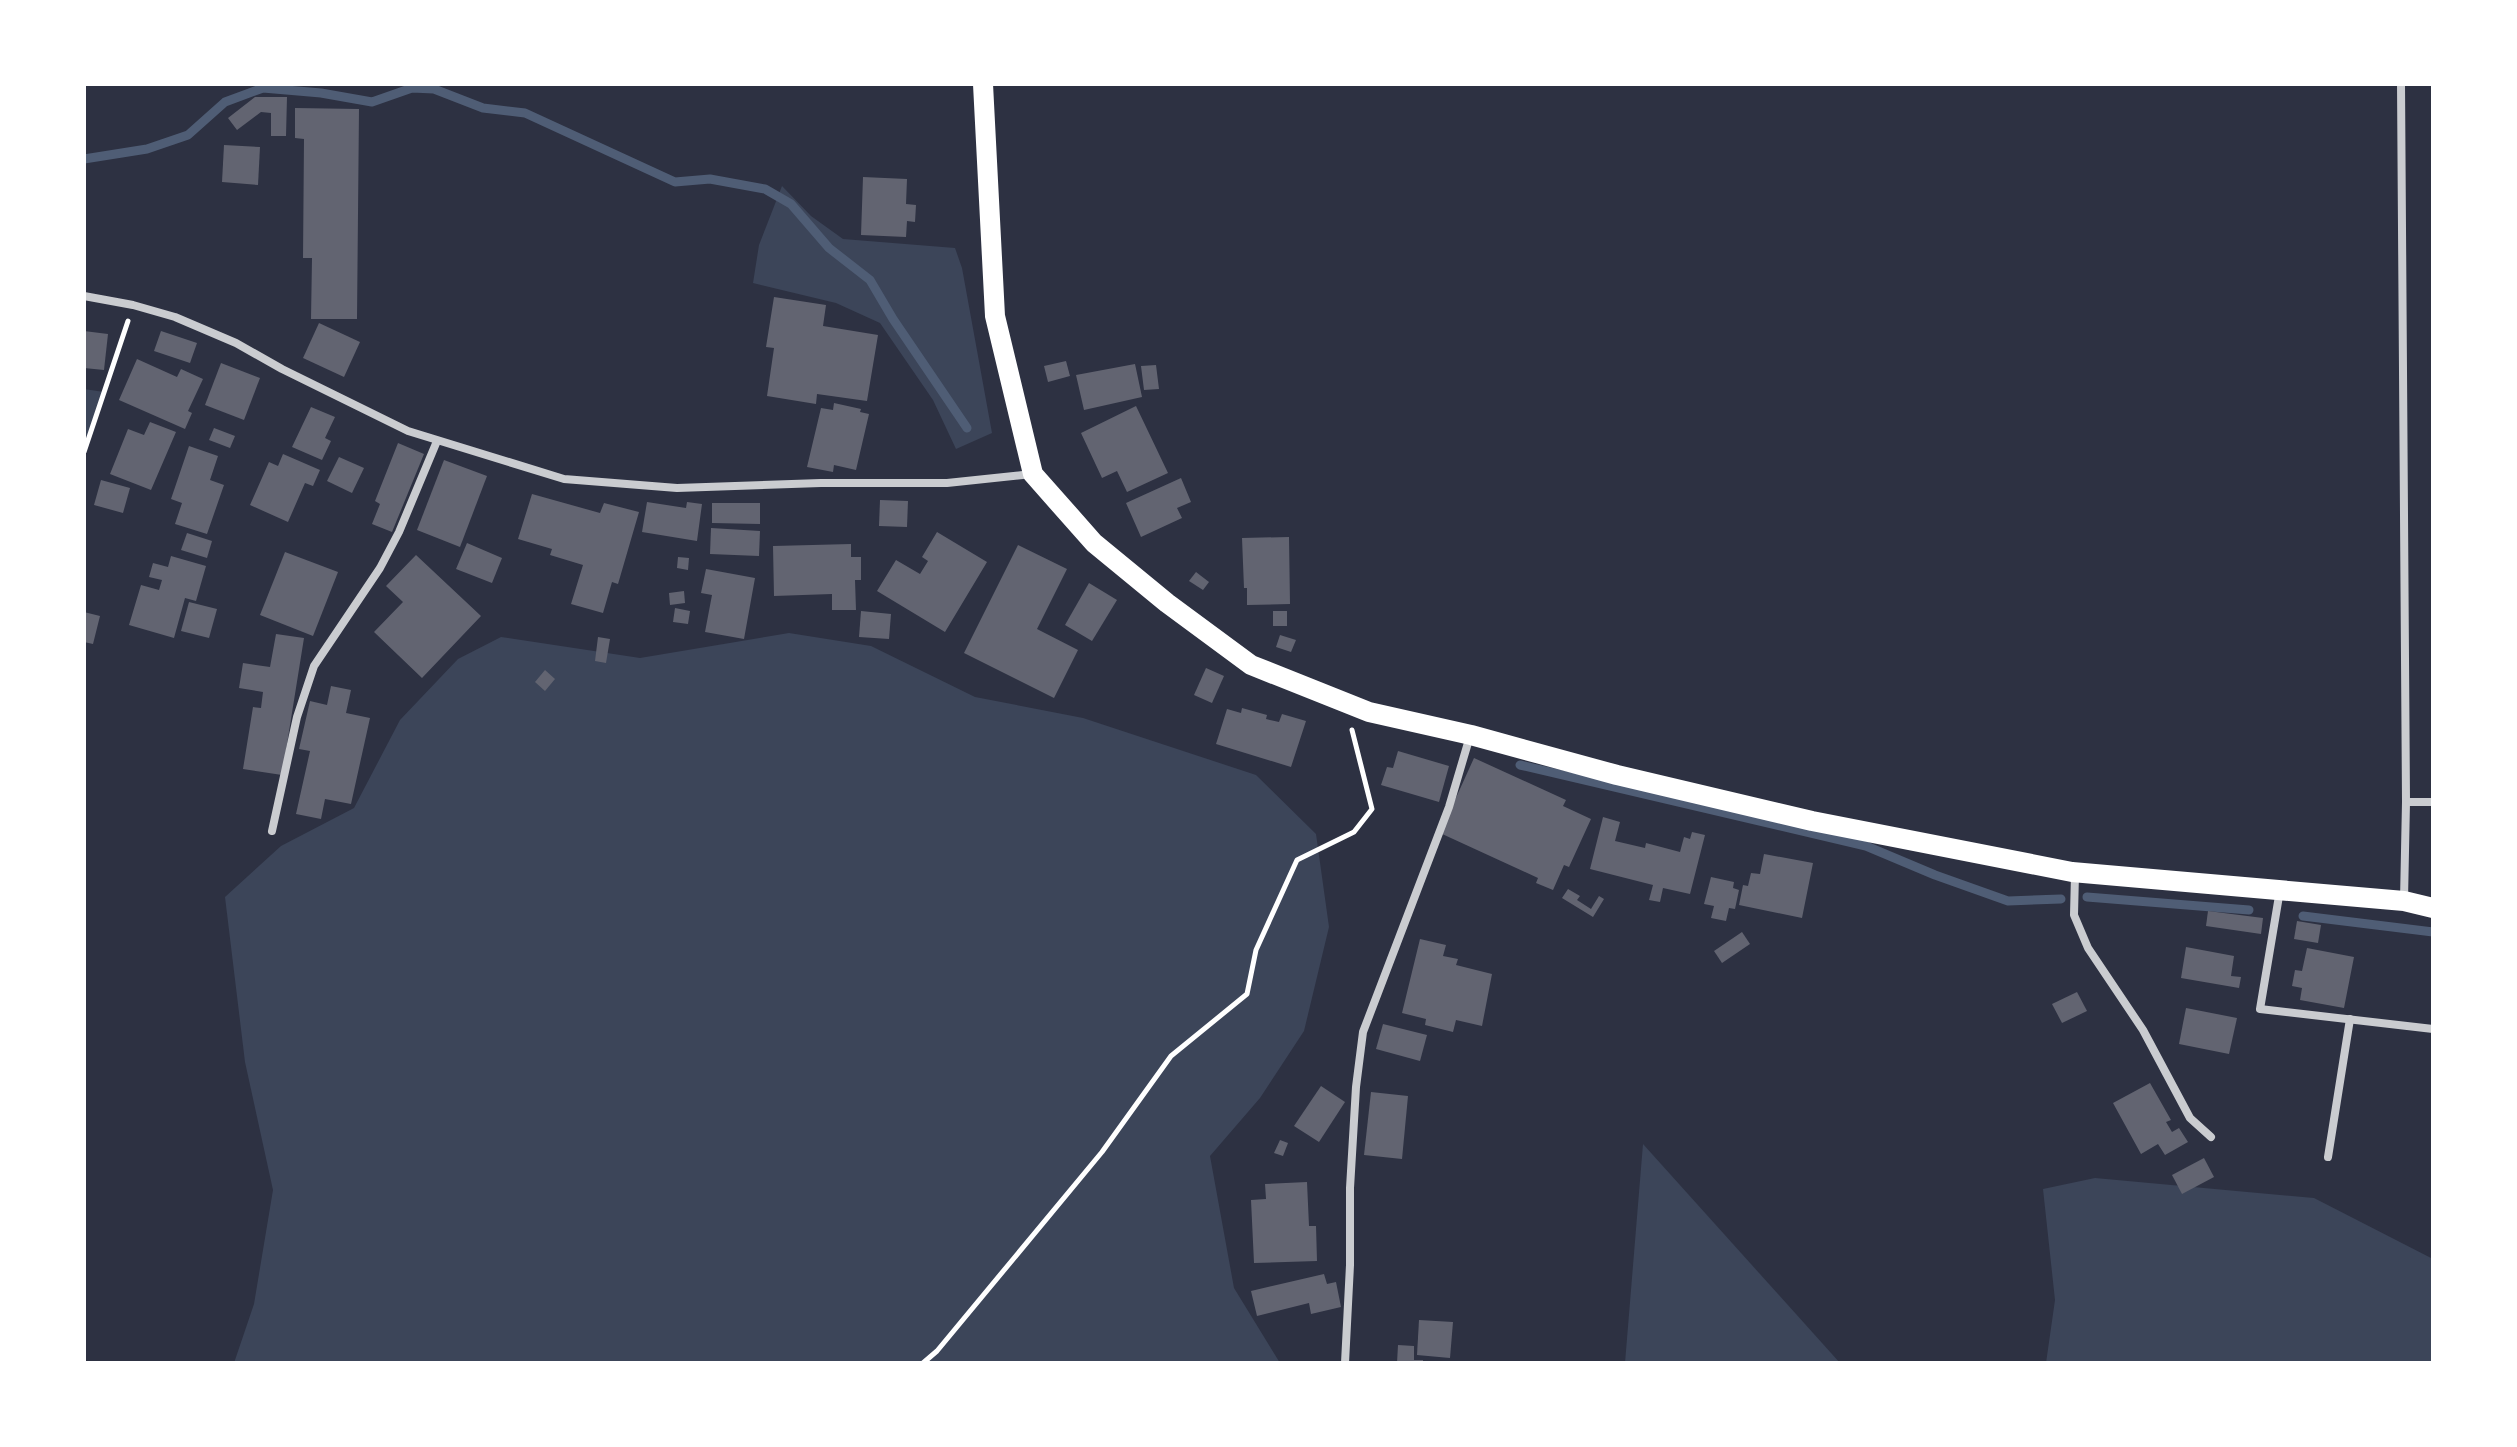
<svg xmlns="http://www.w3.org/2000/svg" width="2517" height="1447" viewBox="0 0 2517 1447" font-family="Roboto,sans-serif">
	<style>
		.green { fill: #3c4559 }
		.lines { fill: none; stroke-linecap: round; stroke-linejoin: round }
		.stream { stroke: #4f5d75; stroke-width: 9 }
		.building { fill: #626471 }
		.path { stroke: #fff; stroke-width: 5 }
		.minor { stroke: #caccd0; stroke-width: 8 }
		.primary { stroke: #fff; stroke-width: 20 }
	</style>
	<rect width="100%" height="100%" fill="#2d3142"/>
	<g class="green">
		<polygon points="782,186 811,216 843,239 955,248 962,268 992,433 956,449 933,400 880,323 836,303 753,283 759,245"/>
		<polygon points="84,389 104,392 84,457"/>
		<polygon points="789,633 871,646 975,697 1083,718 1256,775 1316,834 1329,927 1304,1031 1260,1098 1210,1156 1234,1288 1280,1363 234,1363 254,1304 273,1190 245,1062 225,897 281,846 354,808 400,720 458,659 501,637 640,658"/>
		<polygon points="1643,1144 1840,1363 1625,1363"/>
		<polygon points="2095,1178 2314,1198 2433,1259 2433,1363 2046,1363 2055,1300 2043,1189"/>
	</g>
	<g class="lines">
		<g class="stream">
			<polyline points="84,159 147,149 188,135 225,102 263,88 321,93 372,102 412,88 434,89 483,108 525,113 675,182 710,179 765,189 791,204 829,248 870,280 893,319 967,428"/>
			<polyline points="1520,765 1866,846 1935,875 2008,901 2061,899"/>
			<polyline points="2087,897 2249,910"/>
			<polyline points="2303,916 2433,932"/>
		</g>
	</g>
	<g class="building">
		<polygon points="255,97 287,97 286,136 271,136 271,113 261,112 237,130 228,118"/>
		<polygon points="295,108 359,109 357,319 311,319 312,258 303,258 304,139 295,138"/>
		<polygon points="224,145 260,147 258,185 222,182"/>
		<polygon points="863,177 907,179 906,204 916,205 915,222 907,221 906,237 861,235"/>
		<polygon points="774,297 826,305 823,326 878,335 867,401 817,394 816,404 767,396 774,348 766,347"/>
		<polygon points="319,323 360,342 344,377 303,358"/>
		<polygon points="84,331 108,334 104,370 84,368"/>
		<polygon points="161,331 197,343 190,363 154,351"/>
		<polygon points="137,359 177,377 181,369 203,379 188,411 192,413 185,429 119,400"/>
		<polygon points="1066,361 1070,376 1048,382 1044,366"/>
		<polygon points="221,363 260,378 244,420 205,405"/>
		<polygon points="1135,364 1142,397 1084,410 1076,375"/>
		<polygon points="1156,365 1159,389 1144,390 1141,366"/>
		<polygon points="834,403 861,409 860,412 869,414 856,470 834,465 833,472 807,467 821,408 833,410"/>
		<polygon points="1136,406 1168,473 1127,492 1117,471 1102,478 1081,433"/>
		<polygon points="311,407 335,417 325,438 331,441 322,460 292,447"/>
		<polygon points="150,422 176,432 151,490 110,474 128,429 144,435"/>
		<polygon points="214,428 235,436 230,448 209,440"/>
		<polygon points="398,443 424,454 392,532 372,524 380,504 375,501"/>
		<polygon points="189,446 218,456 210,480 224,485 207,534 175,524 182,503 171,499"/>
		<polygon points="283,454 320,470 313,486 305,483 288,522 250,505 269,462 278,466"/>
		<polygon points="339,457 364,468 352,493 327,481"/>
		<polygon points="444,460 487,476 460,547 417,530"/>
		<polygon points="1181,478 1191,502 1177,508 1182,518 1141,537 1126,503"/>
		<polygon points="101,480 130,488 123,513 94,505"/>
		<polygon points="532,494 600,513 604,503 639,512 618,584 612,582 603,613 571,604 583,565 550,555 552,549 518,539"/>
		<polygon points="880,500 908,501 907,527 879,526"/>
		<polygon points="647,502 686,508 687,502 702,504 697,541 642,532"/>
		<polygon points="712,503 760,503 760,524 712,523"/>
		<polygon points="711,528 760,531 759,556 710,554"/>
		<polygon points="937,532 987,562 945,632 877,591 896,560 920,574 928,561 922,557"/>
		<polygon points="187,533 212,541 207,558 181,550"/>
		<polygon points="1289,537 1290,604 1247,605 1247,588 1244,588 1242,538"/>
		<polygon points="467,543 502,558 492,583 456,569"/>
		<polygon points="851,544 851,557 861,557 861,580 855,580 856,610 832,610 832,594 774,596 773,546"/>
		<polygon points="1018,545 1067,569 1037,629 1078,650 1054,698 964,653"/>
		<polygon points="285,552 338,572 313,636 260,615"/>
		<polygon points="416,555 481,616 422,678 374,632 403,602 386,586"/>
		<polygon points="171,556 206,566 196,601 185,598 174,638 129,625 141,585 159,590 162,580 149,577 153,563 168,567"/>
		<polygon points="678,557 689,558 688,570 677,568"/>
		<polygon points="706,569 755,578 744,639 705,632 712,595 701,593"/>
		<polygon points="1196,572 1209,582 1203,590 1189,581"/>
		<polygon points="1089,583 1117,600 1092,641 1065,625"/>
		<polygon points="684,591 685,603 670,605 669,593"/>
		<polygon points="189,602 217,609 209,638 181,631"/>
		<polygon points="675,608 690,611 688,624 673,622"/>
		<polygon points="861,611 891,614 889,639 859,637"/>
		<rect x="1273" y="611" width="14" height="15"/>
		<polygon points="84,612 100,616 93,644 84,642"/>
		<polygon points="276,634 304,638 282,775 243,769 253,707 261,708 263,692 239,688 243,663 270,667"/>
		<polygon points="1280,635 1296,640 1291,652 1276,647"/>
		<polygon points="598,637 610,639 606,663 595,661"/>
		<polygon points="1206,668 1224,676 1212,703 1194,695"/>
		<polygon points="545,670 555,679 545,691 535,682"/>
		<polygon points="331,686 351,690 346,713 370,718 351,804 325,799 321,819 296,814 310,751 299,749 310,701 327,705"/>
		<polygon points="1242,708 1267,715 1266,719 1279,722 1282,714 1306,721 1291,767 1216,744 1227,709 1241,713"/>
		<polygon points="1398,751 1449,766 1439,802 1381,785 1387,767 1393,768"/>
		<polygon points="1474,758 1566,800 1563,806 1591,819 1569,867 1564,865 1553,890 1536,883 1538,878 1440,833"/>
		<polygon points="1603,817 1620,822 1615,841 1645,848 1646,843 1680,852 1684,837 1690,839 1692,832 1705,835 1690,894 1663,888 1660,902 1649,900 1653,885 1590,869"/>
		<polygon points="1764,854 1813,863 1802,918 1739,905 1743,885 1748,886 1751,873 1760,874"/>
		<polygon points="1711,877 1734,882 1733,888 1739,890 1735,909 1729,908 1726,921 1711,918 1714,906 1704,904"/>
		<polygon points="1568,889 1580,896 1577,900 1591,909 1599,896 1604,899 1593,917 1562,898"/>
		<polygon points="2208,911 2263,918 2261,934 2206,926"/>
		<polygon points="2297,921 2321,925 2318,943 2294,939"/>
		<polygon points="1742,932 1750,944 1722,963 1714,951"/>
		<polygon points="1420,939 1446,945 1443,956 1458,959 1456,965 1492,974 1482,1026 1456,1020 1453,1032 1425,1025 1426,1019 1402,1013"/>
		<polygon points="2186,947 2234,956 2231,976 2241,977 2239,988 2181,978"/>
		<polygon points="2307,948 2354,957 2344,1008 2300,1000 2302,988 2292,986 2295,970 2302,971"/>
		<polygon points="2077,992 2087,1011 2062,1023 2052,1004"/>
		<polygon points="2186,1008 2237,1018 2229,1054 2179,1044"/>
		<polygon points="1383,1024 1427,1035 1420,1061 1376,1049"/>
		<polygon points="2150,1083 2171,1120 2166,1122 2172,1132 2179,1128 2188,1142 2165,1155 2158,1144 2141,1154 2113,1103"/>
		<polygon points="1321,1086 1345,1102 1319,1142 1294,1126"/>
		<polygon points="1371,1092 1408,1096 1402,1159 1364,1155"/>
		<polygon points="1280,1140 1288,1143 1283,1156 1274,1153"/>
		<polygon points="2204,1158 2214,1177 2182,1194 2172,1175"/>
		<polygon points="1307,1182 1309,1226 1316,1226 1317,1261 1254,1263 1251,1200 1266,1199 1265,1184"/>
		<polygon points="1324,1274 1327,1284 1336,1282 1341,1307 1311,1314 1309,1303 1257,1316 1251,1291"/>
		<polygon points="1419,1320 1453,1322 1450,1358 1417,1355"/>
		<polygon points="1398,1345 1414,1346 1414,1360 1423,1360 1423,1363 1397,1363"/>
	</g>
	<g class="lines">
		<g class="path">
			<polyline points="84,452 128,321"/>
			<polyline points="923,1363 937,1351 1102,1152 1171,1056 1247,994 1256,950 1297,860 1354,832 1372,809 1352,730"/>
		</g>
		<g class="minor">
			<polyline points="2401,84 2406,802 2404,900"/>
			<polyline points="84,296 133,305 175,317 236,343 282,369 408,431 564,479 677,488 821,483 947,483 1032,474"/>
			<polyline points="2406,802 2433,802"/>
			<polyline points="272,831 297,717 314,666 380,568 399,532 437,441"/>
			<polyline points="2075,874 2074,915 2088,948 2143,1030 2190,1118 2211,1137"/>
			<polyline points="2280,890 2260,1009 2433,1029"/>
			<polyline points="2328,1157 2350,1019"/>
			<polyline points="1345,1363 1350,1265 1350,1188 1356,1087 1363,1032 1449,807 1470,736"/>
		</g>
		<polyline class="primary" points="983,84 995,316 1033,474 1094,543 1167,603 1251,665 1369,712 1471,735 1617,775 1812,821 2072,872 2404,901 2433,908"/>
	</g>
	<rect width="2517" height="1447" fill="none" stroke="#ffffff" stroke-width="172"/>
</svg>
